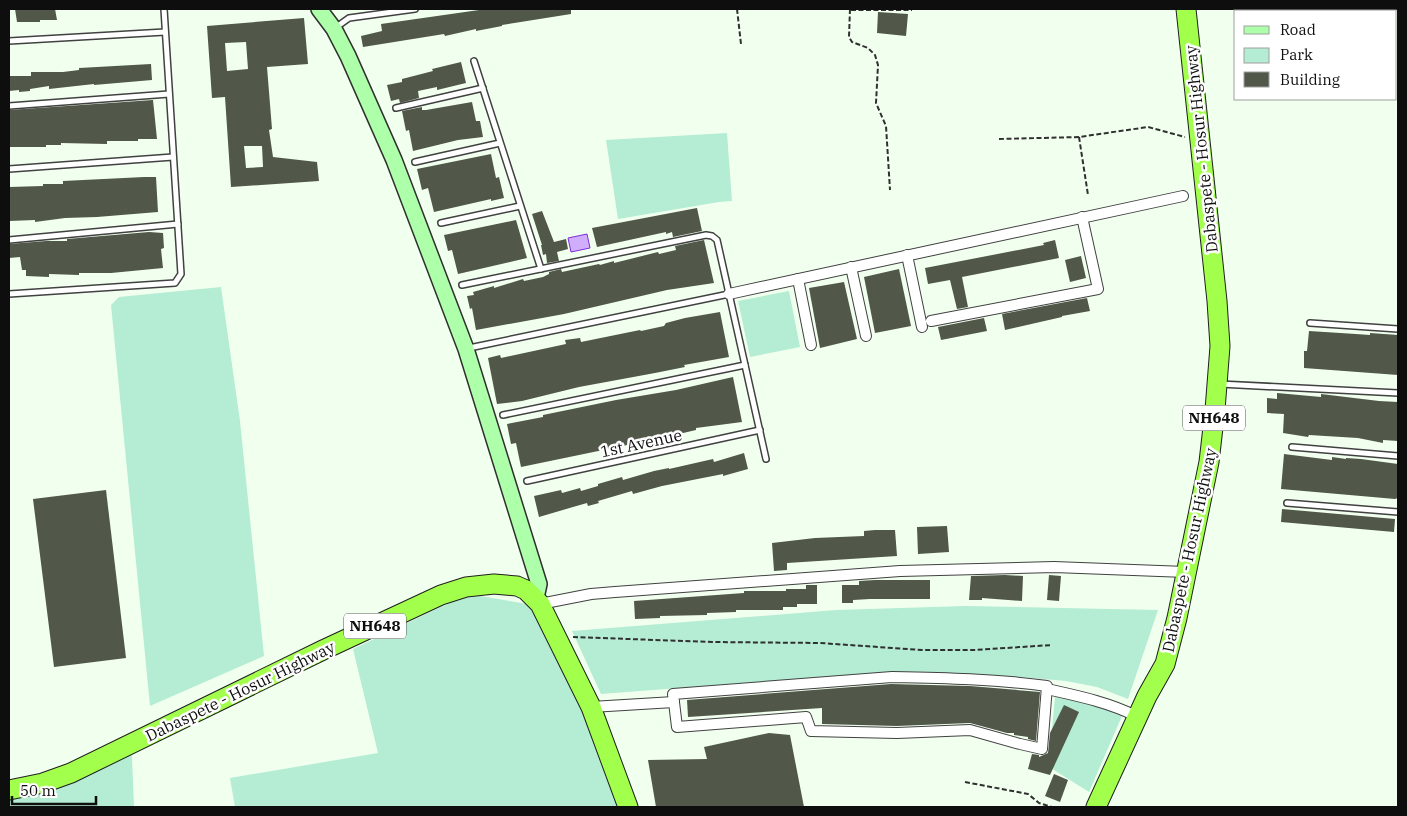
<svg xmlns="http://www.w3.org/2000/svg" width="1407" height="816" viewBox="0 0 1407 816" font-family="'IBM Plex Serif',serif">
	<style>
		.green { fill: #b4edd3 }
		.water { fill: #d0aefc; stroke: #7d2ed9 }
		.building { fill: #515749; fill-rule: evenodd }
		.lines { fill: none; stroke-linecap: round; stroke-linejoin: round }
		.lane-casing { stroke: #414141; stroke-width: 8 }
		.street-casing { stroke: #414141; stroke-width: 12 }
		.secondary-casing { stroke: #303030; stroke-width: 18 }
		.highway-casing { stroke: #1f1f1f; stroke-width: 21 }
		.path { stroke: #303030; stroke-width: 2; stroke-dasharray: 5 2.5; stroke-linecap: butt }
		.lane { stroke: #fff; stroke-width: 5 }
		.street { stroke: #fff; stroke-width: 10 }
		.secondary { stroke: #adffa9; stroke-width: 15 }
		.highway { stroke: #a2ff4c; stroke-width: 19 }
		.labels { text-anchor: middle; stroke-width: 5; stroke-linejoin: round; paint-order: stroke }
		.shield { fill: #fff; stroke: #565656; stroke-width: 1 }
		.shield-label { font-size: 15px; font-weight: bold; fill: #0e0e0e }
		.street-label { font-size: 16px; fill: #0e0e0e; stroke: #fff }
	</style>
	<rect width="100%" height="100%" fill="#f1ffee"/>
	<g class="green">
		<polygon points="727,133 732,201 719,202 618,219 606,140"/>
		<polygon points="221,287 240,421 264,656 150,706 111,305 119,297"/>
		<polygon points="789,291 800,347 750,357 738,301"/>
		<polygon points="468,594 533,605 590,723 619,807 235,807 230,778 378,753 353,649"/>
		<polygon points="966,606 1158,610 1128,699 1097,687 1066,681 1019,677 890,672 601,694 572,631 836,610"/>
		<polygon points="1055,697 1088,701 1122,716 1089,792 1054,770 1049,761"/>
		<polygon points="129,751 132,757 134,807 9,807 9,793"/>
	</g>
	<polygon class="water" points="587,234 590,248 571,252 568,238"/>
	<g class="building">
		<polygon points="15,9 55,9 57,20 40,20 40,22 17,22"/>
		<polygon points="486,9 571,9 571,14 502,25 502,26 476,31 476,29 445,36 444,34 363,47 361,36 382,31 381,24"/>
		<polygon points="878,12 908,14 906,36 877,33"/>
		<path d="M304,18L308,64L267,67L272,129L269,130L273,157L317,162L319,181L231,187L225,97L212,98L207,26ZM246,42L248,69L227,71L225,43ZM244,146H262L263,167L246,168Z"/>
		<polygon points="461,62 466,83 437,90 437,87 418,91 419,98 400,103 399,99 391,101 387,85 402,82 402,79 433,71 432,69"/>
		<polygon points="151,64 152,80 94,85 94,84 49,89 49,86 30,89 30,91 19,92 19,90 9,91 9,76 31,76 31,72 63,72 79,70 79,68"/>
		<polygon points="153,100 157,139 138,139 138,141 107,141 107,144 61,143 61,145 46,145 46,147 9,147 9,110"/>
		<polygon points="472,102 476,121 480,121 483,137 458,140 413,151 409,130 406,131 402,111 422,107 422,110 426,110"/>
		<polygon points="491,154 496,178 499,177 504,198 491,201 491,199 434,212 428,188 422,190 417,169"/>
		<polygon points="144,177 156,177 158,212 97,217 65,218 35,222 35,220 9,221 9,187 43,186 43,184 63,184 63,181"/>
		<polygon points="697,208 702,231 673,237 672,232 666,234 666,232 597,247 592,228"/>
		<polygon points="542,211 554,242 566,239 568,249 557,252 559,261 547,263 546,254 543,255 541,245 542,245 532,214"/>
		<polygon points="516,220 527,258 458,274 452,250 448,251 444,235"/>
		<polygon points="149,232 163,233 164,248 161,249 163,268 111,273 79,273 79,275 49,274 49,277 26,276 26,270 22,270 20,257 9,258 9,244 46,241 67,241 67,239"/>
		<polygon points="704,240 714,283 667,290 564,314 476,330 472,308 470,309 467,296 474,295 473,292 494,286 494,288 523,279 524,281 543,277 549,274 549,272 561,269 562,272 599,264 600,265 614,261 614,263 658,252 659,254 676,250 675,246"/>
		<polygon points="1055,240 1059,258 962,277 968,307 957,309 950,280 928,284 925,268 1044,245 1043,243"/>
		<polygon points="1081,256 1086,278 1070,282 1065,260"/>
		<polygon points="899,269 911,326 875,333 864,277"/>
		<polygon points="844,282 857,339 820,348 809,288"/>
		<polygon points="1087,298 1090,311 1062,316 1062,317 1005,330 1002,314"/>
		<polygon points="720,312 729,357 684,365 685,367 655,373 579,387 522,401 497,404 488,358 500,355 501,358 566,344 565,340 580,338 581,342 640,330 641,331 664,326 666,323 685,318"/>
		<polygon points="984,318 987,331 941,340 938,327"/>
		<polygon points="1309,331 1356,334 1370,335 1370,333 1398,335 1398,375 1304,368 1304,351 1307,351"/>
		<polygon points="733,377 742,422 696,428 696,430 666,437 521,467 516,443 511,444 507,424 543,417 543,415 616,400 676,390"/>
		<polygon points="1277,393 1321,397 1321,394 1379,401 1398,402 1398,441 1383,440 1383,443 1358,438 1309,435 1308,437 1283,433 1284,414 1267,413 1267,398 1277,399"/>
		<polygon points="744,453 748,469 723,476 723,474 662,486 633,494 632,491 598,501 599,503 588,506 587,503 573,507 539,517 534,496 561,490 562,493 580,488 581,491 598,486 598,484 622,477 623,480 654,471 669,468 669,469 713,459 714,462"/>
		<polygon points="1284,454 1332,460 1332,457 1346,459 1346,458 1361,459 1398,464 1398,498 1395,499 1281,489"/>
		<polygon points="106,490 126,658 54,667 33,499"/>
		<polygon points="1282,509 1395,519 1394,532 1281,522"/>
		<polygon points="947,526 949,552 918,554 917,527"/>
		<polygon points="875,530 895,530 897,556 787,563 787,570 774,571 772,543 815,538 864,536 864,531"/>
		<polygon points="1005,575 1023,576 1022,601 982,598 982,600 969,600 971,576"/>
		<polygon points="1049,575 1061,576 1059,601 1047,600"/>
		<polygon points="875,580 930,580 930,599 870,599 853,600 853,603 842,603 842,585 859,585 859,581"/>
		<polygon points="806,585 817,585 817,604 797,604 797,607 783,607 783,610 736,610 736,612 707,613 707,615 660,616 660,618 635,619 634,601 744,593 744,591 786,591 786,589 806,589"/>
		<polygon points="891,684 970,686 1040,692 1036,741 1028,739 1028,737 1014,735 1014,733 1007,733 970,723 897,726 822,724 822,708 688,717 687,700"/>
		<polygon points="1064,705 1079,712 1050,775 1028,769 1032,754 1039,755 1039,757 1048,753 1050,733"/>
		<polygon points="769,733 790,735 804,807 656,807 648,760 707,759 704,747"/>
		<polygon points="1054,774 1068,780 1060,802 1045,796"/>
	</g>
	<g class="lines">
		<defs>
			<g id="lane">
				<polyline points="335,28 349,18 415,9"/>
				<polyline points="9,41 165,32"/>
				<polyline points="474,61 541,269"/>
				<polyline points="9,106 169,94"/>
				<polyline points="396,108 483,88"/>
				<polyline points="415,162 500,143"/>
				<polyline points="9,169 173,157"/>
				<polyline points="441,223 520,206"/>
				<polyline points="9,240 178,224"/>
				<polyline points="462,285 706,235 712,236 717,240 766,459"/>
				<polyline points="9,294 175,283 181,274 164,9"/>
				<polyline points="1310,323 1398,329"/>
				<polyline points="469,348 729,294"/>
				<polyline points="1220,384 1398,393"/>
				<polyline points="503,415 745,365"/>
				<polyline points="1292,447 1398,456"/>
				<polyline points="527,481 760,430"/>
				<polyline points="1287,503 1398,512"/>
			</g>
			<g id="street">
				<polyline points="907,255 922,327"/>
				<polyline points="851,267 866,336"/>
				<polyline points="798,279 811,345"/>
				<polyline points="729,294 1183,196"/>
				<polyline points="931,321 1098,289 1082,217"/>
				<polyline points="540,604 591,594 615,592 900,571 1054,567 1186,572"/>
				<path d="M892,677C944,678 996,679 1047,686L1042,749L1020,744L970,730L897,733L811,731L806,717L677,727L673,694Z"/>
				<path d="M1047,689C1078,696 1108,702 1136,716"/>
				<polyline points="591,707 674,702"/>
			</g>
			<polyline id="secondary" points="319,9 334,29 348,56 394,160 466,349 539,584 536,598"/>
			<g id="highway">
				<polyline points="9,790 43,783 71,773 323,650 441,595 466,587 494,584 517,586 526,590 540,604 591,707 628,807"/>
				<polyline points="1096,807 1147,696 1165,664 1177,618 1209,462 1215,410 1220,346 1217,301 1186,9"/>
			</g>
		</defs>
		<use href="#lane" class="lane-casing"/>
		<use href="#street" class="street-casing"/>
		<use href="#secondary" class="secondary-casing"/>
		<use href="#highway" class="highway-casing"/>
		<g class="path">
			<polyline points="737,9 741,44"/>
			<polyline points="850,9 849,37 852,42 868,48 875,55 878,65 876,103 886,126 890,190"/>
			<polyline points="851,10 912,10"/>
			<polyline points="1079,137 1088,195"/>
			<polyline points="999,139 1079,137 1148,127 1185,137"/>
			<polyline points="573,637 712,642 820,643 922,650 975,650 1052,645"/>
			<polyline points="965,782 1028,794 1039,803 1052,807"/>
			<polyline points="1074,807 1081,807"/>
		</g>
		<use href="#lane" class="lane"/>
		<use href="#street" class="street"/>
		<use href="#secondary" class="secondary"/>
		<use href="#highway" class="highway"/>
	</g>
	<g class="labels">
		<g class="shield">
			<rect x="1183" y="405.5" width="62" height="25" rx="4"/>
			<rect x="344" y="613.5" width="62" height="25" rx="4"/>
		</g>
		<g class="shield-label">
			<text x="1214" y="423">NH648</text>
			<text x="375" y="631">NH648</text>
		</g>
		<g class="street-label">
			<text transform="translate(1201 149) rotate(-96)" y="6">Dabaspete - Hosur Highway</text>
			<text transform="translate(641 443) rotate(-12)" y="6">1st Avenue</text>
			<text transform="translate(1189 550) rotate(-78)" y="6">Dabaspete - Hosur Highway</text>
			<text transform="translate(240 691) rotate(-26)" y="6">Dabaspete - Hosur Highway</text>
		</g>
	</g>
	<rect width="1407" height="816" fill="none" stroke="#0e0e0e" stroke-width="20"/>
	<rect x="1234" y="10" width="162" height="90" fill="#ffffff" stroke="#9f9f9f"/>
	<rect x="1244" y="26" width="25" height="8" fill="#adffa9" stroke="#9f9f9f"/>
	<text x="1280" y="35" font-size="15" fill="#0e0e0e">Road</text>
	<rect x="1244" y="48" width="25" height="15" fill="#b4edd3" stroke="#9f9f9f"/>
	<text x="1280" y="60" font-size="15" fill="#0e0e0e">Park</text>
	<rect x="1244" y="72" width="25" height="15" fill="#515749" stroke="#9f9f9f"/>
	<text x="1280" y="85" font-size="15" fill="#0e0e0e">Building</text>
	<path d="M12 796v8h84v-8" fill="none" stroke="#0e0e0e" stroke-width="2.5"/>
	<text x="20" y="796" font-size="15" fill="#0e0e0e" stroke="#ffffff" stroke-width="4" paint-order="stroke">50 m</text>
</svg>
